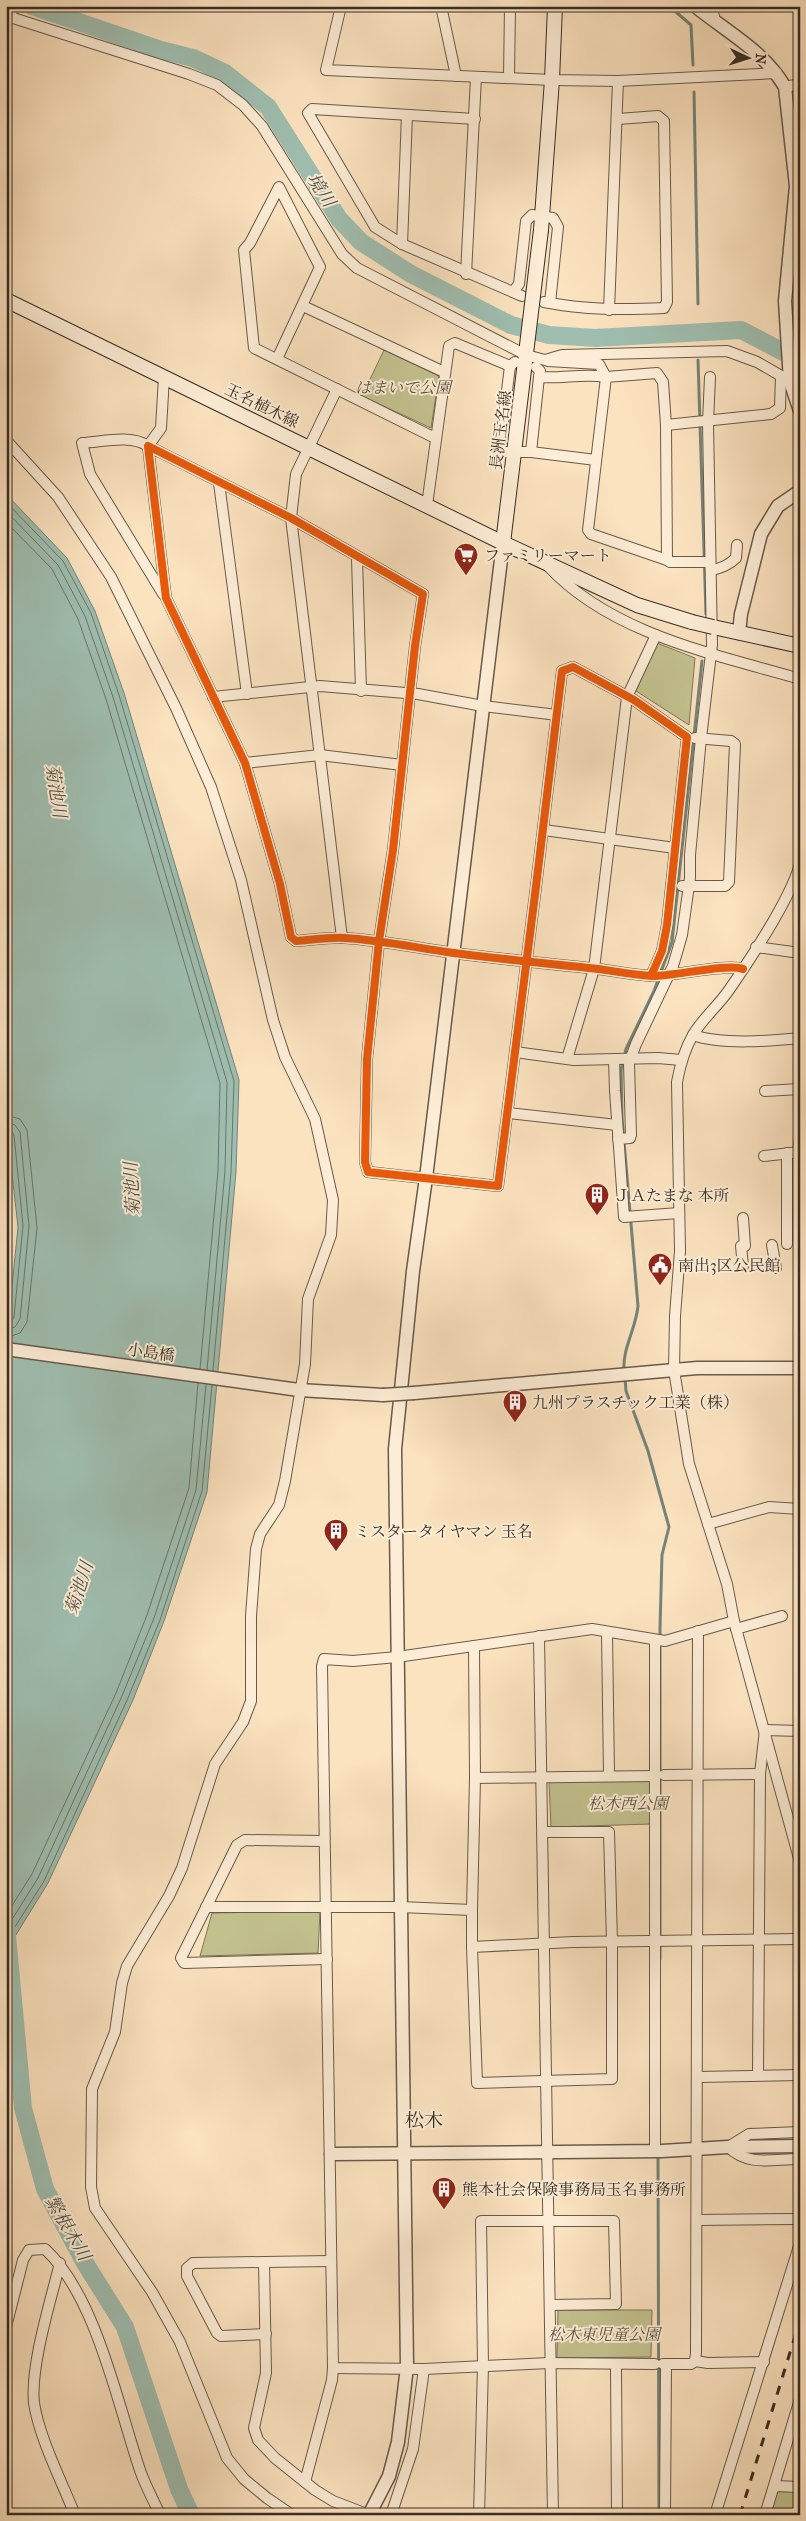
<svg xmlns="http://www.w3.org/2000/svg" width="806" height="2521" viewBox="0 0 806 2521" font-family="'IM FELL French Canon','Noto Serif JP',serif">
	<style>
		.green { fill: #c3c28f; stroke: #7c785a }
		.water { fill: #9fbeb0; stroke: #758478 }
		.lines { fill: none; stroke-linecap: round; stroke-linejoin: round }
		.shore { stroke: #6a766a; stroke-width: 1 }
		.stream { stroke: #758478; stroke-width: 3 }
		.river { stroke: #9fbeb0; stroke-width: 18 }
		.minor-casing { stroke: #685a4b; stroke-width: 12 }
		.tertiary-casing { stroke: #685a4b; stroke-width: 15 }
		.secondary-casing { stroke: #362d24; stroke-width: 16 }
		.minor { stroke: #fdedd6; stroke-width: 10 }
		.tertiary { stroke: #fdedd6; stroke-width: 12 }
		.secondary { stroke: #fdedd6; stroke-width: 14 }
		.rail { stroke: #362d24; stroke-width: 3; stroke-dasharray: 9 9; stroke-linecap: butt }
		.tertiary-bridge-casing { stroke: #685a4b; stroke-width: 15; stroke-linecap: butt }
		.secondary-bridge-casing { stroke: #362d24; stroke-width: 16; stroke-linecap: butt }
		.tertiary-bridge { stroke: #fdedd6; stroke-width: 12 }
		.secondary-bridge { stroke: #fdedd6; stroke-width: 14 }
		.cycleway-casing { stroke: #fdedd6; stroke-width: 11 }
		.cycleway { stroke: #e8590c; stroke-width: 8 }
		.labels { text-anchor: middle; stroke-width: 4; stroke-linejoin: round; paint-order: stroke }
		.park-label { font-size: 16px; font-style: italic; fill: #59523f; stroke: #fdedd6 }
		.street-label { font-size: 16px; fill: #362d24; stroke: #fdedd6 }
		.poi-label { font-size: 16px; fill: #362d24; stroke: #fdedd6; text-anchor: start }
		.water-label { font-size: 18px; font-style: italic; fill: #505147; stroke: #fdedd6 }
		.quarter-label { font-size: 19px; fill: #362d24; stroke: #fdedd6 }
	</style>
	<rect width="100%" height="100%" fill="#fce3c0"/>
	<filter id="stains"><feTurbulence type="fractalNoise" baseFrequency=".004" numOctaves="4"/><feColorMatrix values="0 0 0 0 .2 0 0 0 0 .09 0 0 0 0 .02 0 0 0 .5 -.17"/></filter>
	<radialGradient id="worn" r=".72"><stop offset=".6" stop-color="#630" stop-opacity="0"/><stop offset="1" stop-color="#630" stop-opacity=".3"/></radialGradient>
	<g class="green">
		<polygon points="384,350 439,376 431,428 362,396"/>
		<polygon points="657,643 695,658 689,725 636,691"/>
		<polygon points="651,1780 652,1824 551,1827 549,1782"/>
		<polygon points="320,1911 318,1953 200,1956 212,1913"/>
		<polygon points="558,2310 652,2310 651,2357 557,2358"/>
		<polygon points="777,2490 797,2490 800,2493 799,2515 769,2515"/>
	</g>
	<polygon class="water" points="6,494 67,558 95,611 124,693 239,1080 236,1172 207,1492 164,1621 133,1700 48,1883 6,1951 6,1325 9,1316 18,1227 6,1121"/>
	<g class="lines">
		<g class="shore">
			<polyline points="6,502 63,561 91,613 119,695 234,1081 231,1172 213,1370"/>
			<polyline points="6,511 58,565 85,616 113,697 227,1082 225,1171 207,1370"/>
			<polyline points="6,522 52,569 78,619 106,699 220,1083 218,1171 200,1369"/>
			<polyline points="6,1115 20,1119 27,1130 37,1228 27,1322 20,1333 6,1338"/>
			<polyline points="6,1122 15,1125 20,1132 29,1226 20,1319 15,1327 6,1330"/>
			<polyline points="6,1129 11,1130 14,1135 23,1226 14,1317 11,1323 6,1324"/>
			<polyline points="6,1915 32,1874 116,1693 147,1615 189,1488 198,1383"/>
			<polyline points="6,1929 38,1878 122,1696 154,1618 196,1490 206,1385"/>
			<polyline points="6,1941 44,1881 128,1698 160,1620 202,1491 212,1385"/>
		</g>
		<g class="stream">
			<polyline points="669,6 691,25 693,65"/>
			<polyline points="694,92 698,304"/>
			<polyline points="698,360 706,614"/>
			<path d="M624,1372C622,1348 636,1329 638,1306L622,1118L621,1070L626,1049L654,991L672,942L702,661"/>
			<polyline points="625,1378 626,1391 648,1451 669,1527 662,1555 660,1628 660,1959"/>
			<polyline points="658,2155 659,2515"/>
		</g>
		<g class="river">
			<polyline points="32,6 161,50 193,58 225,73 268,107 339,219 361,242 411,274 511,325 549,335 595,338 741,330 797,359 800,363"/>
			<polyline points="6,1925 23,2108 45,2189 85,2263 125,2327 179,2489 191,2515"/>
		</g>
		<defs>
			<g id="minor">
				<polyline points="341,6 326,70 552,80 618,81 777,73"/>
				<polyline points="441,6 456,76"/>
				<polyline points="712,6 715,22"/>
				<polyline points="10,17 189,74 217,85 243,105 262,126 342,254 357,268 526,355 545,360 562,355 727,351 757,362 790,381"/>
				<polyline points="6,24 14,6"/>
				<polyline points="509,78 510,6"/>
				<polyline points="785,87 800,84"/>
				<polyline points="475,119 312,109 308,113 375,227 402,244 522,296"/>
				<polyline points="402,244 407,115"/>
				<polyline points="466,274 476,77"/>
				<polyline points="513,292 519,284 526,221 532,215 553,218 558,227 550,303"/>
				<path d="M544,302C585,310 622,310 664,308L667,302L664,121L658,116L618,119"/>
				<polyline points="303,306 444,372"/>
				<polyline points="609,310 618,81"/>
				<polyline points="277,359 320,267 279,187 250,243 244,250 254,348 435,438"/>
				<polyline points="515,362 510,366 500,448 504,452 531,452 539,377 540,371 536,367"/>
				<path d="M539,377C562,379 584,373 606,377L657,373L663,382L666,425L667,560L591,534L588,530L606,377L599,364L548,361"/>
				<polyline points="337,389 296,474 291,518 342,938"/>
				<polyline points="666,425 771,414 780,408 781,376"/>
				<polyline points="6,440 58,497 111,577 176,708 211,787 241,880 273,1020 285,1057 315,1119 333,1200 331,1235 308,1299 305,1364 285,1481 279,1505 260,1534 256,1549 251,1616 251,1701 243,1722 215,1764 182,1868 169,1896 127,1966 122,1983 115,2032 92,2089 91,2187 95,2208 152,2292 180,2342 227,2458 244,2479 267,2498 292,2515"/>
				<polyline points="531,452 596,460"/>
				<polyline points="219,483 247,694"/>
				<polyline points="427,505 449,346 455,343 510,366"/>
				<polyline points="357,558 361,691"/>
				<polyline points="667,560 670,562 710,562"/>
				<path d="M548,566C611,634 714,654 800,679"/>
				<path d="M711,570C720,569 730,564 736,558L737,545"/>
				<path d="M163,594L90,474L82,443C103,442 130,434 148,446L161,428L164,377"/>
				<polyline points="213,697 320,686 418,694 483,706 557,715"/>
				<polyline points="245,763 320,755 402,765"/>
				<polyline points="544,830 675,848"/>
				<path d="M800,864C790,900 751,958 729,990C718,1006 702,1019 693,1035C684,1050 680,1066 677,1082L680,1251L675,1316L674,1370L689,1464L727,1584L734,1621L800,1862"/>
				<polyline points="682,886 725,886 729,882 735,744 731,741 695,738"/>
				<polyline points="756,947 800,953"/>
				<path d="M651,976L662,951L667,925L687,737L634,700L573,667L562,671C542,843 520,1014 498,1186L368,1172L365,1162L367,1059L379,941L393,850L415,646L423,594L291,518L148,446L166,598L245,763L280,884L291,937L296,941C312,940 329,937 345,938C381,940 417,948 454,953C499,959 544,963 589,968C610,970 632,975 653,976C674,976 729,963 743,969"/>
				<path d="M693,1035C722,1045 769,1041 800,1038"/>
				<polyline points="515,1052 574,1060 658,1058 681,1060"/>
				<polyline points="567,1059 594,969 627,697 656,635"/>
				<polyline points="614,1060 615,1091 624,1217 679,1213"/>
				<polyline points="765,1091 800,1089"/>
				<polyline points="508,1113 617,1125"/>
				<polyline points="618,1139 630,1138 631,1135 629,1063 636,1044 673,966 682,935 690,878 690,855 701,738 712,645 708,422 710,377"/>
				<polyline points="798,1152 800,1136"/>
				<polyline points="764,1156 800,1152"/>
				<polyline points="743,1218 745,1246"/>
				<polyline points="787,1244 787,1153"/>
				<polyline points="772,1245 776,1268"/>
				<polyline points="741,1246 743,1266"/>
				<polyline points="708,1524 769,1507 800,1509"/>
				<polyline points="736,1629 782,1616"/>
				<polyline points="607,1633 609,1775"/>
				<polyline points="539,1636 553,2515"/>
				<polyline points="655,1641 655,2151"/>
				<polyline points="664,1775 760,1774"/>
				<polyline points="475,1778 656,1776"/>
				<polyline points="324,1841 245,1840 237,1845 181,1958 184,1963 327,1959"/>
				<polyline points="206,1907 400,1907 472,1910 472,1947 573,1942 800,1939"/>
				<polyline points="472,1910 475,1778 474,1646"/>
				<polyline points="472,1947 477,2083 612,2079 612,1942 609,1832 543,1832"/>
				<polyline points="758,2074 760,1774 765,1730 800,1731"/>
				<polyline points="698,2077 800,2075"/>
				<path d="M800,2132L749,2134L728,2147C749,2167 772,2159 800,2159"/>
				<polyline points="697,2220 800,2219"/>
				<polyline points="331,2261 264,2262 266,2373 254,2428 258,2440 275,2458 315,2490 333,2501 364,2513"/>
				<polyline points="264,2262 193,2263 187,2268 187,2276 217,2333 221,2336 266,2334"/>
				<path d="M60,2263C51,2299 30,2367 34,2403C39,2437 62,2482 75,2515"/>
				<path d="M6,2327L23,2260L29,2250L45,2249C97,2297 118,2407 141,2473C146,2487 154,2501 160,2515"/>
				<polyline points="695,2361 708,2363 764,2362"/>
				<polyline points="616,2364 617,2515"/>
				<polyline points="655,2364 549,2363 424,2369 333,2368 322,1666 324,1659 353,1661 397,1657 592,1629 665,1641 734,1621"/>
				<polyline points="663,2364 691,2364 695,2361 696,2353 698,1631"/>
				<polyline points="305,2482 332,2380 333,2368"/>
				<polyline points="774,2486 800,2487"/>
				<polyline points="391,2515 413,2449 424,2369"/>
				<polyline points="479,2515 483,2366 481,2221 614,2221 616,2304 550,2305"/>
				<polyline points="665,2515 666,2364"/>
				<polyline points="715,2515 800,2243"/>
				<polyline points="765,2515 800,2399"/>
			</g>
			<g id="tertiary">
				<path d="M695,6C727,32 764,51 785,87L796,186L785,301L790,381L800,411"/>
				<polyline points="6,16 10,17"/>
				<polyline points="739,633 741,614 761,534 778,506 800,491"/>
				<polyline points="6,1349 299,1390 383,1395"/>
				<polyline points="414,1393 697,1368 800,1368"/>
				<polyline points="331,2154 662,2151 728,2147 800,2146"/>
				<polyline points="369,2515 389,2476 398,2442 407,2367 395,1449 413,1271 426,1178 503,543"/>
			</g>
			<g id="secondary">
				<polyline points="541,230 552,80 555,6"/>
				<polyline points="6,300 503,543 637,605 692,622"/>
				<polyline points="503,543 532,304"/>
				<polyline points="713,627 800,646"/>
			</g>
		</defs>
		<use href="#minor" class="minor-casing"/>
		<use href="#tertiary" class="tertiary-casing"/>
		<use href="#secondary" class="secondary-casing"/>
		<use href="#minor" class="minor"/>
		<use href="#tertiary" class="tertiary"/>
		<use href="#secondary" class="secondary"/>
		<polyline class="rail" points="740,2515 800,2320"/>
		<defs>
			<polyline id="tertiary-bridge" points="383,1395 414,1393"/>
			<g id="secondary-bridge">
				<polyline points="532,304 541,230"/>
				<polyline points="692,622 713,627"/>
			</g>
		</defs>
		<use href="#tertiary-bridge" class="tertiary-bridge-casing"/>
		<use href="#secondary-bridge" class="secondary-bridge-casing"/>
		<use href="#tertiary-bridge" class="tertiary-bridge"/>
		<use href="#secondary-bridge" class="secondary-bridge"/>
		<defs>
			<path id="cycleway" d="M651,976L662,951L667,925L687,737L634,700L573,667L562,671C542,843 520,1014 498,1186L368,1172L365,1162L367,1059L379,941L393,850L415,646L423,594L291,518L148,446L166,598L245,763L280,884L291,937L296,941C312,940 329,937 345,938C381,940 417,948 454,953C499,959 544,963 589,968C610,970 632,975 653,976C674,976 729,963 743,969"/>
		</defs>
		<use href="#cycleway" class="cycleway-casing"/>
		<use href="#cycleway" class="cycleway"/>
	</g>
	<defs>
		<symbol id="supermarket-pin" viewBox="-11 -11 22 30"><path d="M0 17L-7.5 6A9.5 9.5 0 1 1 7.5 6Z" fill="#8f2418" stroke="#fdedd6"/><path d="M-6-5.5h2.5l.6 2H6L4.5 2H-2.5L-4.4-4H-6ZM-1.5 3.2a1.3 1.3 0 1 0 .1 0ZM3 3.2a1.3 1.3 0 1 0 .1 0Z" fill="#fff"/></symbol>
		<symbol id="building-pin" viewBox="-11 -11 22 30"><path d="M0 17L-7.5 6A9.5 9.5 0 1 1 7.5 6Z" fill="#8f2418" stroke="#fdedd6"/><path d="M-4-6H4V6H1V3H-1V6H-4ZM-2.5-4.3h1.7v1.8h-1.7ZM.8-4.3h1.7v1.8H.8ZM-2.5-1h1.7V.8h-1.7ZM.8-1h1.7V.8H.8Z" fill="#fff"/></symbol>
		<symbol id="civic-pin" viewBox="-11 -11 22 30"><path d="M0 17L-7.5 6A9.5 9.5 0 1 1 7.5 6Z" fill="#8f2418" stroke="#fdedd6"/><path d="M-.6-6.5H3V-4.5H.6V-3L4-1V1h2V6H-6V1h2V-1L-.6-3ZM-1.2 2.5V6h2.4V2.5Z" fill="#fff"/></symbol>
	</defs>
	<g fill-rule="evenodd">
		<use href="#supermarket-pin" x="452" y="541" width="28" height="38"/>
		<use href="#building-pin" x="583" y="1181" width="28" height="38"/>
		<use href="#civic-pin" x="646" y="1251" width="28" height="38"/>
		<use href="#building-pin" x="501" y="1388" width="28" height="38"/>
		<use href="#building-pin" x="322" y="1517" width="28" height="38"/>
		<use href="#building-pin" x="430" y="2175" width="28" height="38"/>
	</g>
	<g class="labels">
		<g class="park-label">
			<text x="403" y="393">はまいで公園</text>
			<text x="628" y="1809">松木西公園</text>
			<text x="604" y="2340">松木東児童公園</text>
		</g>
		<g class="street-label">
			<text transform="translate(262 405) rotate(26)" y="6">玉名植木線</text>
			<text transform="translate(500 430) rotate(-83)" y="6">長洲玉名線</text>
			<text transform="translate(151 1352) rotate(8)" y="6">小島橋</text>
		</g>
		<g class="poi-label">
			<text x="484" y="561">ファミリーマート</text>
			<text x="614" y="1201">ＪＡたまな 本所</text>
			<text x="678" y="1271">南出3区公民館</text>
			<text x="532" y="1408">九州プラスチック工業（株）</text>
			<text x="354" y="1537">ミスタータイヤマン 玉名</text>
			<text x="462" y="2195">熊本社会保険事務局玉名事務所</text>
		</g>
		<g class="water-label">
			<text transform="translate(321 190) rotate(57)" y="6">境川</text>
			<text transform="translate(56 791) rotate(81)" y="6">菊池川</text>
			<text transform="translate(132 1189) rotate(-93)" y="6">菊池川</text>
			<text transform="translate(79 1588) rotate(-72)" y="6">菊池川</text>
			<text transform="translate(68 2228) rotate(60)" y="6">繁根木川</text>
		</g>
		<g class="quarter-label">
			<text x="424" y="2127">松木</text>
		</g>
	</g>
	<rect width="806" height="2521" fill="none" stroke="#fce3c0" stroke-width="25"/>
	<rect x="8" y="8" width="791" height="2506" fill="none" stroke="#362d24" stroke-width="2.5"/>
	<rect x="12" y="12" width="781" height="2496" fill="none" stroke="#362d24"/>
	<g transform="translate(748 58) rotate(94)" stroke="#fdedd6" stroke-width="4" paint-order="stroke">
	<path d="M0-4L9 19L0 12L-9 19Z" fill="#362d24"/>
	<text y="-8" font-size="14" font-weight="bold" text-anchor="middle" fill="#362d24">N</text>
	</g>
	<rect width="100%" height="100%" filter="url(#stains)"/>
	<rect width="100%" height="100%" fill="url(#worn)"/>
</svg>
